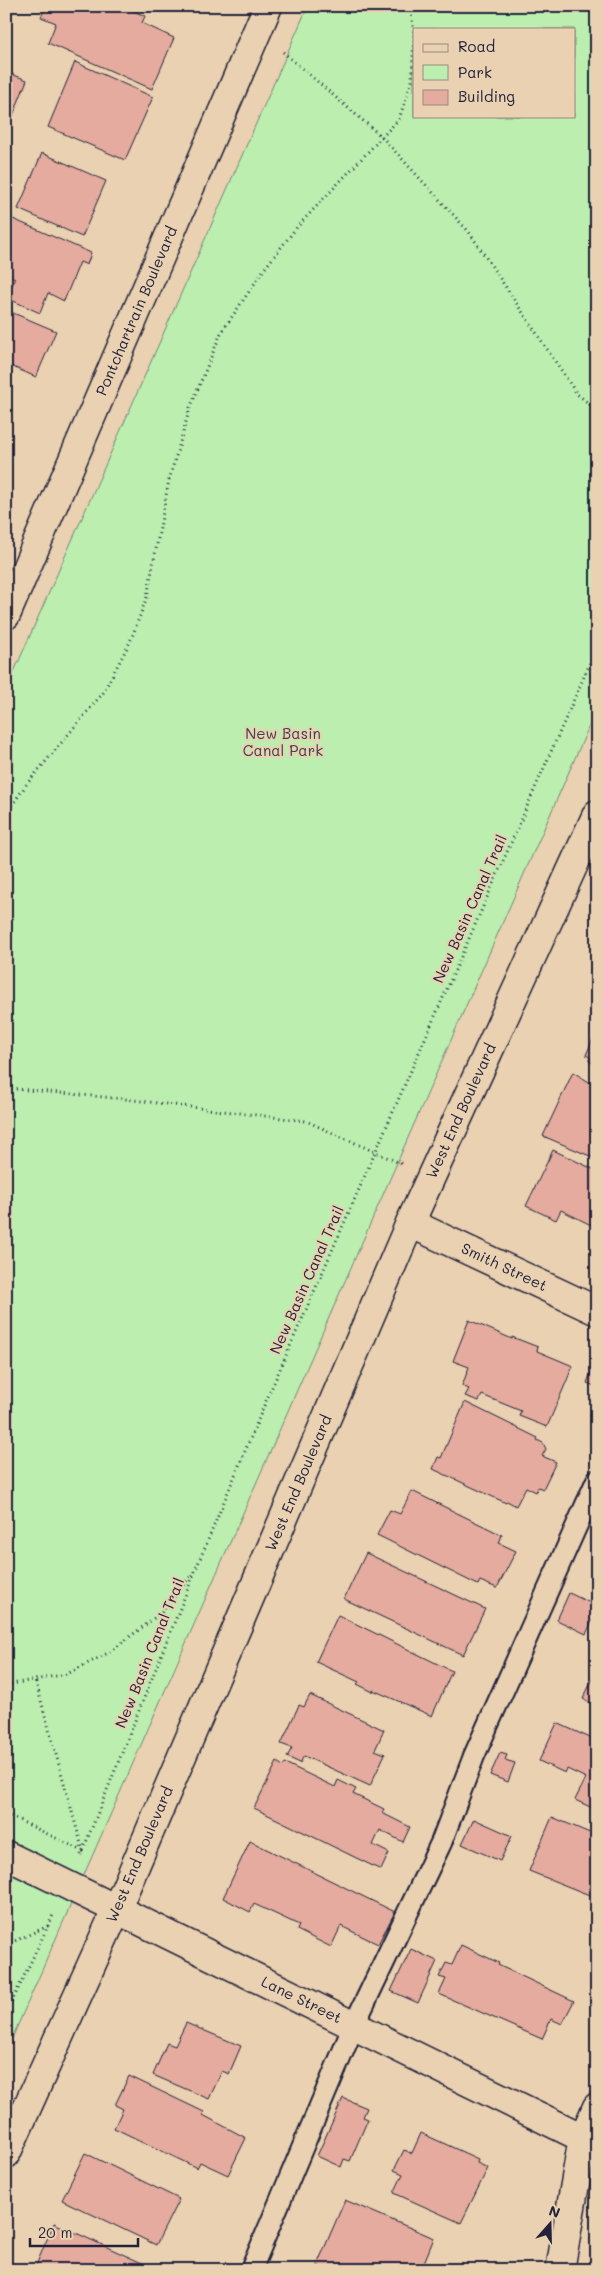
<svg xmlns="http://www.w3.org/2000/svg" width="603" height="2276" viewBox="0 0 603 2276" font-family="Mali,sans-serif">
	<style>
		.green { fill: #bbeeaf; stroke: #6e8875; fill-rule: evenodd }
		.building { fill: #e4ab9e; stroke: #22223b }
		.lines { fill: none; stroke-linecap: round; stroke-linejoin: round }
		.lane-casing { stroke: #22223b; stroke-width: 24 }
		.street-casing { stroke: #22223b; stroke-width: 31 }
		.secondary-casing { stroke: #22223b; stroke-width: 31 }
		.path { stroke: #22223b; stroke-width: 3; stroke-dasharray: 1 4; stroke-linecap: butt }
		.lane { stroke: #e9d1b1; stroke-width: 20 }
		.street { stroke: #e9d1b1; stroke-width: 28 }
		.secondary { stroke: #e9d1b1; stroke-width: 28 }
		.labels { text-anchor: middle; stroke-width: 4; stroke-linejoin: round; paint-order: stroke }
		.street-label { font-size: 15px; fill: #22223b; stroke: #e9d1b1 }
		.park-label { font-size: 15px; fill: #39414c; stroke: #e9d1b1 }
	</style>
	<rect width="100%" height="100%" fill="#e9d1b1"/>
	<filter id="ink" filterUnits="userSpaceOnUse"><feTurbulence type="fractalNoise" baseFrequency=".02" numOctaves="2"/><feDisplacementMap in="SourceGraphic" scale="10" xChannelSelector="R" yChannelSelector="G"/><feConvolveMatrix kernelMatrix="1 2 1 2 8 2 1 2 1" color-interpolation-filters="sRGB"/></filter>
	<g filter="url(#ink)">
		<path class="green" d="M308,6H597V708L6,2052V690ZM414,29H574V116H414Z"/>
		<g class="building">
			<polygon points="46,6 122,6 145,16 142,23 174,38 152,89 48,43 56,23 41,17"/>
			<polygon points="75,62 153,97 125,160 48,127"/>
			<polygon points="6,72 27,80 12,118 6,116"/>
			<polygon points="42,153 106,181 82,237 18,209"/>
			<polygon points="6,216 91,253 87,265 80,262 64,301 48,293 40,313 7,298 15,278 6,274"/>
			<polygon points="6,310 56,331 36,377 6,364"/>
			<polygon points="594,1037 597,1038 597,1065 589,1061 590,1057 586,1055"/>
			<polygon points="573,1072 597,1087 597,1159 543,1136"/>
			<polygon points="553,1150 597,1171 597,1228 561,1210 556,1220 526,1206"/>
			<polygon points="469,1320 512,1339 512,1337 538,1347 537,1351 573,1366 547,1427 519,1416 521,1411 482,1395 479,1401 465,1396 469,1389 462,1386 469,1367 453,1361"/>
			<polygon points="594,1364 597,1365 597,1387 587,1383"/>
			<polygon points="465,1402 538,1438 537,1440 543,1443 546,1449 542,1456 556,1462 543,1489 538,1487 536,1492 526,1487 516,1506 507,1501 506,1503 433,1469 438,1457 441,1458"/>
			<polygon points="597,1402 597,1418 592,1416"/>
			<polygon points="412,1491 502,1535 499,1543 516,1551 497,1588 480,1581 478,1585 377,1535 390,1510 400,1514"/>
			<polygon points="366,1553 485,1609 463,1655 344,1599"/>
			<polygon points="569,1593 597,1606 597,1611 586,1634 557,1620"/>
			<polygon points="338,1615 452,1671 432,1716 373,1690 373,1692 357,1684 359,1682 316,1662"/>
			<polygon points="597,1670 597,1706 583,1699"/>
			<polygon points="310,1695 384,1730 375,1750 385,1754 370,1786 304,1756 300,1763 287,1757 292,1748 281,1744 299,1705 304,1707"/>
			<polygon points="557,1723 597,1741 597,1810 575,1800 586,1778 567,1769 565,1773 539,1761"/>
			<polygon points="500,1753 507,1755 505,1760 515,1763 508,1782 490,1775"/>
			<polygon points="277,1762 283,1766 285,1763 335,1787 338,1780 356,1789 353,1794 384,1809 382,1813 410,1827 403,1842 380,1830 373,1845 389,1853 381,1870 254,1808"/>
			<polygon points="552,1817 597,1836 597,1898 529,1871"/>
			<polygon points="474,1819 512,1836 500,1861 462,1844"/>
			<polygon points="250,1841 395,1912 378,1944 341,1926 331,1947 297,1930 299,1925 254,1904 250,1912 223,1898"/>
			<polygon points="461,1945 499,1963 498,1965 574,2001 562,2024 551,2019 542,2039 439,1994 446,1979 439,1977 446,1963 452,1965"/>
			<polygon points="411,1949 437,1961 418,2003 391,1991"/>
			<polygon points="186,2023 241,2046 229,2074 222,2071 209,2099 153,2075 167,2043 175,2046"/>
			<polygon points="129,2076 204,2112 203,2115 246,2138 228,2175 200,2162 197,2168 114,2128 123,2109 115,2105"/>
			<polygon points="343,2098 367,2108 363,2117 368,2119 350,2161 344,2159 341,2167 317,2156"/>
			<polygon points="421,2133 478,2159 477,2163 488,2168 461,2223 394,2193 403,2174 394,2170 404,2150 412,2153"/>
			<polygon points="85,2153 179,2199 156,2245 62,2200"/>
			<polygon points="345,2200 434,2238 421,2270 327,2270 317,2265"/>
			<polygon points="54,2223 153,2268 152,2270 34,2270"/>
		</g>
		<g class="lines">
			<defs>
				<polyline id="lane" points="251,2270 354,2025 441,1843 474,1756 597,1480"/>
				<g id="street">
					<path id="s1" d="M410,1223L597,1311"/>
					<path id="s2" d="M6,1855L597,2145"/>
					<polyline points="560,2270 583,2138 597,2107"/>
				</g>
				<g id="secondary">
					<path id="s3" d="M6,615L268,6"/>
					<path id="s4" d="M6,2154L117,1908L410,1223L597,814"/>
				</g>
			</defs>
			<use href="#lane" class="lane-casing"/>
			<use href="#street" class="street-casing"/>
			<use href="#secondary" class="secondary-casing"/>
			<g class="path">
				<polyline points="283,52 382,137 469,232 577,394 597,410"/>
				<polyline points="6,814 26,785 103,693 130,642 147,597 169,480 190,408 221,333 265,268 297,227 399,119 412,81 414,33 410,6"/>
				<polyline points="6,1088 125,1099 306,1121 402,1164"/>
				<polyline points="6,1685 67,1674 110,1652 162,1612 192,1574"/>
				<polyline points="6,1814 83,1851 35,1679"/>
				<polyline points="81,1855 195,1571 266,1401 597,647"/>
				<polyline points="48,1926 53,1915"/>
				<polyline points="6,1945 48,1926 6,2014"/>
			</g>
			<use href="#lane" class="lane"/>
			<use href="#street" class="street"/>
			<use href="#secondary" class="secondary"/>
		</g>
	</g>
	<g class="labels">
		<g class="street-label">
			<text dy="5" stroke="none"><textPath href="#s3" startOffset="331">Pontchartrain Boulevard</textPath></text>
			<text transform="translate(470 909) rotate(-66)" y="5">New Basin Canal Trail</text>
			<text dy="5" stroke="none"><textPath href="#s4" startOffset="1138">West End Boulevard</textPath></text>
			<text dy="5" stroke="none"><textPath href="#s1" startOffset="104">Smith Street</textPath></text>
			<text transform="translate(307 1280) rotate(-66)" y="5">New Basin Canal Trail</text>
			<text dy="5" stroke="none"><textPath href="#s4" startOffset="732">West End Boulevard</textPath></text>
			<text transform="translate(150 1653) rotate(-68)" y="5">New Basin Canal Trail</text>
			<text dy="5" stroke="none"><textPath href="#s4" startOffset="328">West End Boulevard</textPath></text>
			<text dy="5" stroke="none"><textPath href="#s2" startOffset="329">Lane Street</textPath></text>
		</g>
		<g class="park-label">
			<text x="283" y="739">New Basin<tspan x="283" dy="17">Canal Park</tspan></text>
		</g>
	</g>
	<rect width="603" height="2276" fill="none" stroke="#e9d1b1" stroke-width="25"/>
	<rect x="12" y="12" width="578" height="2251" fill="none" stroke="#22223b" stroke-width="2" filter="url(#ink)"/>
	<rect x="413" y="28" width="162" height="90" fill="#e9d1b1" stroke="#998b82"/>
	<rect x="423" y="44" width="25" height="8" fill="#e9d1b1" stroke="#998b82"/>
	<text x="458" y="52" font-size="15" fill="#22223b">Road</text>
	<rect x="423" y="65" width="25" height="15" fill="#bbeeaf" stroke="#998b82"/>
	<text x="458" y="78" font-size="15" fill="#22223b">Park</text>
	<rect x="423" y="90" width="25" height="15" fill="#e4ab9e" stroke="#998b82"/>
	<text x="458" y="102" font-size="15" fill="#22223b">Building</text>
	<g transform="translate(550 2224) rotate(20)" stroke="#e9d1b1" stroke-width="4" paint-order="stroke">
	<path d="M0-4L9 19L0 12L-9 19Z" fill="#22223b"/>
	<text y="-8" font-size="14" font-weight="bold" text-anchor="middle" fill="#22223b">N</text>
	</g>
	<path d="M30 2238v8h108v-8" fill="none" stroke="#22223b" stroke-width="2.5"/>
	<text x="38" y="2238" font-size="15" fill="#22223b" stroke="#e9d1b1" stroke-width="4" paint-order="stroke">20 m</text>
</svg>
